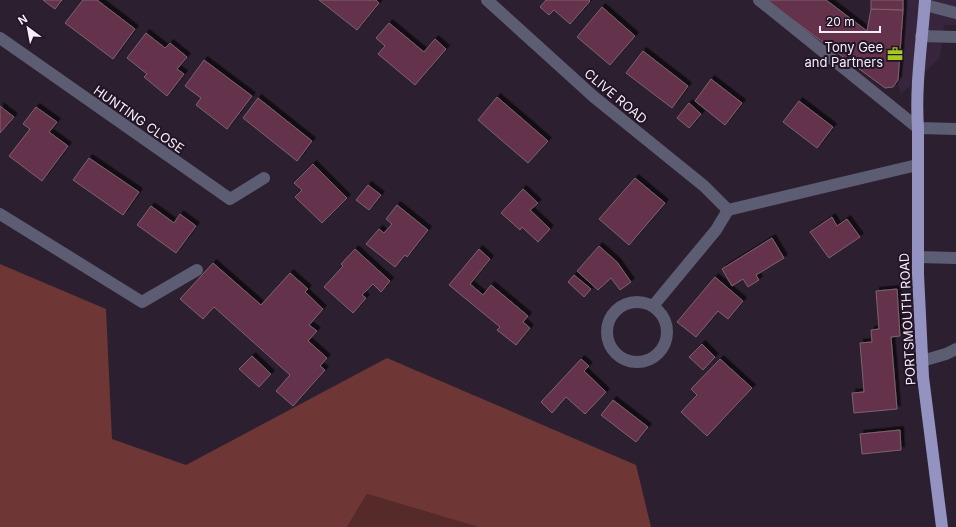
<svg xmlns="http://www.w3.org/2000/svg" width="956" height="527" viewBox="0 0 956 527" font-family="Inter,sans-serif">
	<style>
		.built { fill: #36253c }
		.green { fill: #562a28 }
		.forest { fill: #6e3634 }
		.building { fill: #65324b; stroke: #7c636e; filter: url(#shadow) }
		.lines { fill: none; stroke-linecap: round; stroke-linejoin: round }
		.minor { stroke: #5c5c72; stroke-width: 12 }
		.major { stroke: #9392c0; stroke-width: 12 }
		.labels { text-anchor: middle; stroke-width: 4; stroke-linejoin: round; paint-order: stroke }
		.poi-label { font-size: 13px; fill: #f7eefa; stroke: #221526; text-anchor: end }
		.street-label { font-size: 13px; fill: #f7eefa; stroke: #221526 }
	</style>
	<defs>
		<filter id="shadow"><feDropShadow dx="3.5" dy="-3.5" stdDeviation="0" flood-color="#0009"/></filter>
	</defs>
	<rect width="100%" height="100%" fill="#2c1f30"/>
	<polygon class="built" points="872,0 956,0 956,25 944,25 940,58 901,94"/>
	<polygon class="green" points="367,494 478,527 347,527"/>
	<polygon class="forest" points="0,264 106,309 112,439 186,465 387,358 636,465 651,527 478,527 367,494 347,527 0,527"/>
	<g class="building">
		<polygon points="43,0 62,0 55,9"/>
		<polygon points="83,0 97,0 135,29 113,59 65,23"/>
		<polygon points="319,0 376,0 379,3 357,30"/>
		<polygon points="546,0 589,0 590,1 570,24 554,10 549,15 540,7"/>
		<polygon points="766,0 826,0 867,31 871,9 903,10 898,80 893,87 885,88"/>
		<polygon points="871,0 903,0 903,10 871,9"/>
		<polygon points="602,7 635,36 610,65 577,37"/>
		<polygon points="389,23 424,52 435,39 446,49 415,85 378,54 385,46 376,38"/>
		<polygon points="146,33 165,48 170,43 187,57 177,69 184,74 167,96 144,77 147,74 127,58"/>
		<polygon points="643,51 688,86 672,108 626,73"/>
		<polygon points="204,60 252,96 227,129 196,105 201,98 185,86"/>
		<polygon points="711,79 742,103 725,125 695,101"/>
		<polygon points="497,97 548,141 528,163 478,120"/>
		<polygon points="258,98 312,141 297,161 243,118"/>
		<polygon points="799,101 833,127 817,148 783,122"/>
		<polygon points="689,103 701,114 689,128 677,118"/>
		<polygon points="0,106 14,117 0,133"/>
		<polygon points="36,107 57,122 49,132 68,146 42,181 9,156 30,129 23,124"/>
		<polygon points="89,158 139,192 123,215 73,180"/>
		<polygon points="313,164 347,198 322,223 295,197 302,190 294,183"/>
		<polygon points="635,178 665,203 629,245 599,219"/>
		<polygon points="368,185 381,195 369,210 356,200"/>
		<polygon points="523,189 538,203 530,210 550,229 538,242 522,227 520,230 501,213"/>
		<polygon points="397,205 428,230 407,257 405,255 395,267 366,244 379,229 384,233 392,224 386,219"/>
		<polygon points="151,206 174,223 180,214 196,226 176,253 137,225"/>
		<polygon points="832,217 837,226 847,219 860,237 829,258 810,232"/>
		<polygon points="772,238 784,258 756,275 759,280 748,287 743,279 732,286 722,269"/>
		<polygon points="599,246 617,262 631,282 620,290 611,278 598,290 577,271"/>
		<polygon points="355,249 390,281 381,292 373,284 362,295 366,298 353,313 324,287 343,266 341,264"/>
		<polygon points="479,249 490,259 470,284 483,295 491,285 528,316 523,322 530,328 516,345 497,330 500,327 449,285"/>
		<polygon points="213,263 261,305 290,273 308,289 305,292 323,309 309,325 317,331 308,341 327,358 320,366 325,370 293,406 276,391 290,375 214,307 203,319 180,299"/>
		<polygon points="574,275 591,289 584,297 568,282"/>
		<polygon points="715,277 743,301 728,319 718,311 696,337 677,322"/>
		<polygon points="897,289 900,336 891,337 897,409 854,413 852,393 864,392 860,343 872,342 871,330 879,329 876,291"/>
		<polygon points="702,344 715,357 703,370 689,357"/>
		<polygon points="252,356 271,374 259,387 239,369"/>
		<polygon points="581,359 589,366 584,371 606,392 585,414 566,397 552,413 541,402"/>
		<polygon points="720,359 752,388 707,436 681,412 697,395 691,389"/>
		<polygon points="613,400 648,427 636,442 601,415"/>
		<polygon points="900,430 901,450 862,454 860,434"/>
	</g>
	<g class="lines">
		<g class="minor">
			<polyline points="487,0 594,97 704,186 728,210 917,165"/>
			<polyline points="759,0 918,128 956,129"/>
			<polyline points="925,5 956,13"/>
			<polyline points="921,36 956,37"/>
			<polyline points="0,38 230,199 264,178"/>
			<polyline points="0,214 142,302 197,270"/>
			<polyline points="918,257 956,258"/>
			<circle cx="637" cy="332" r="30"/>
			<polyline points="653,306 716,230 728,210"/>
			<polyline points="922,361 946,354 956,349"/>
		</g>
		<path class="major" d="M925,0C922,43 915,85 918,128V274L923,377L942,527"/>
	</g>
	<defs>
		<symbol id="office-bare" viewBox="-9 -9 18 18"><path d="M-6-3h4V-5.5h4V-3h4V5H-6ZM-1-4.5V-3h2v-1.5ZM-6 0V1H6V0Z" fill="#a6c821" stroke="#221526" stroke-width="2.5" paint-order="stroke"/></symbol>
	</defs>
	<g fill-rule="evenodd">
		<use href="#office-bare" x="884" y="43" width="22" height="22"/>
	</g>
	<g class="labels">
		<g class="poi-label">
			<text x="883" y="52">Tony Gee<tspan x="883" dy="15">and Partners</tspan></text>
		</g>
		<g class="street-label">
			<text transform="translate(616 96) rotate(40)" y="5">CLIVE ROAD</text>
			<text transform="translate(139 119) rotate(35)" y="5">HUNTING CLOSE</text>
			<text transform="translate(907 319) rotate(-93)" y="5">PORTSMOUTH ROAD</text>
		</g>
	</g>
	<g transform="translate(28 28) rotate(328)" stroke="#221526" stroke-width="3" paint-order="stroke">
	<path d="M0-3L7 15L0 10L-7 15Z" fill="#f7eefa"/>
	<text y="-6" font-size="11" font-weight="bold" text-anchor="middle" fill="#f7eefa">N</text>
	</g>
	<path d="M820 26v6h60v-6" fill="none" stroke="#f7eefa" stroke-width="2"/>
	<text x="826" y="26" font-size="12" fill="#f7eefa" stroke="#221526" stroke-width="3" paint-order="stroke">20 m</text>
</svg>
